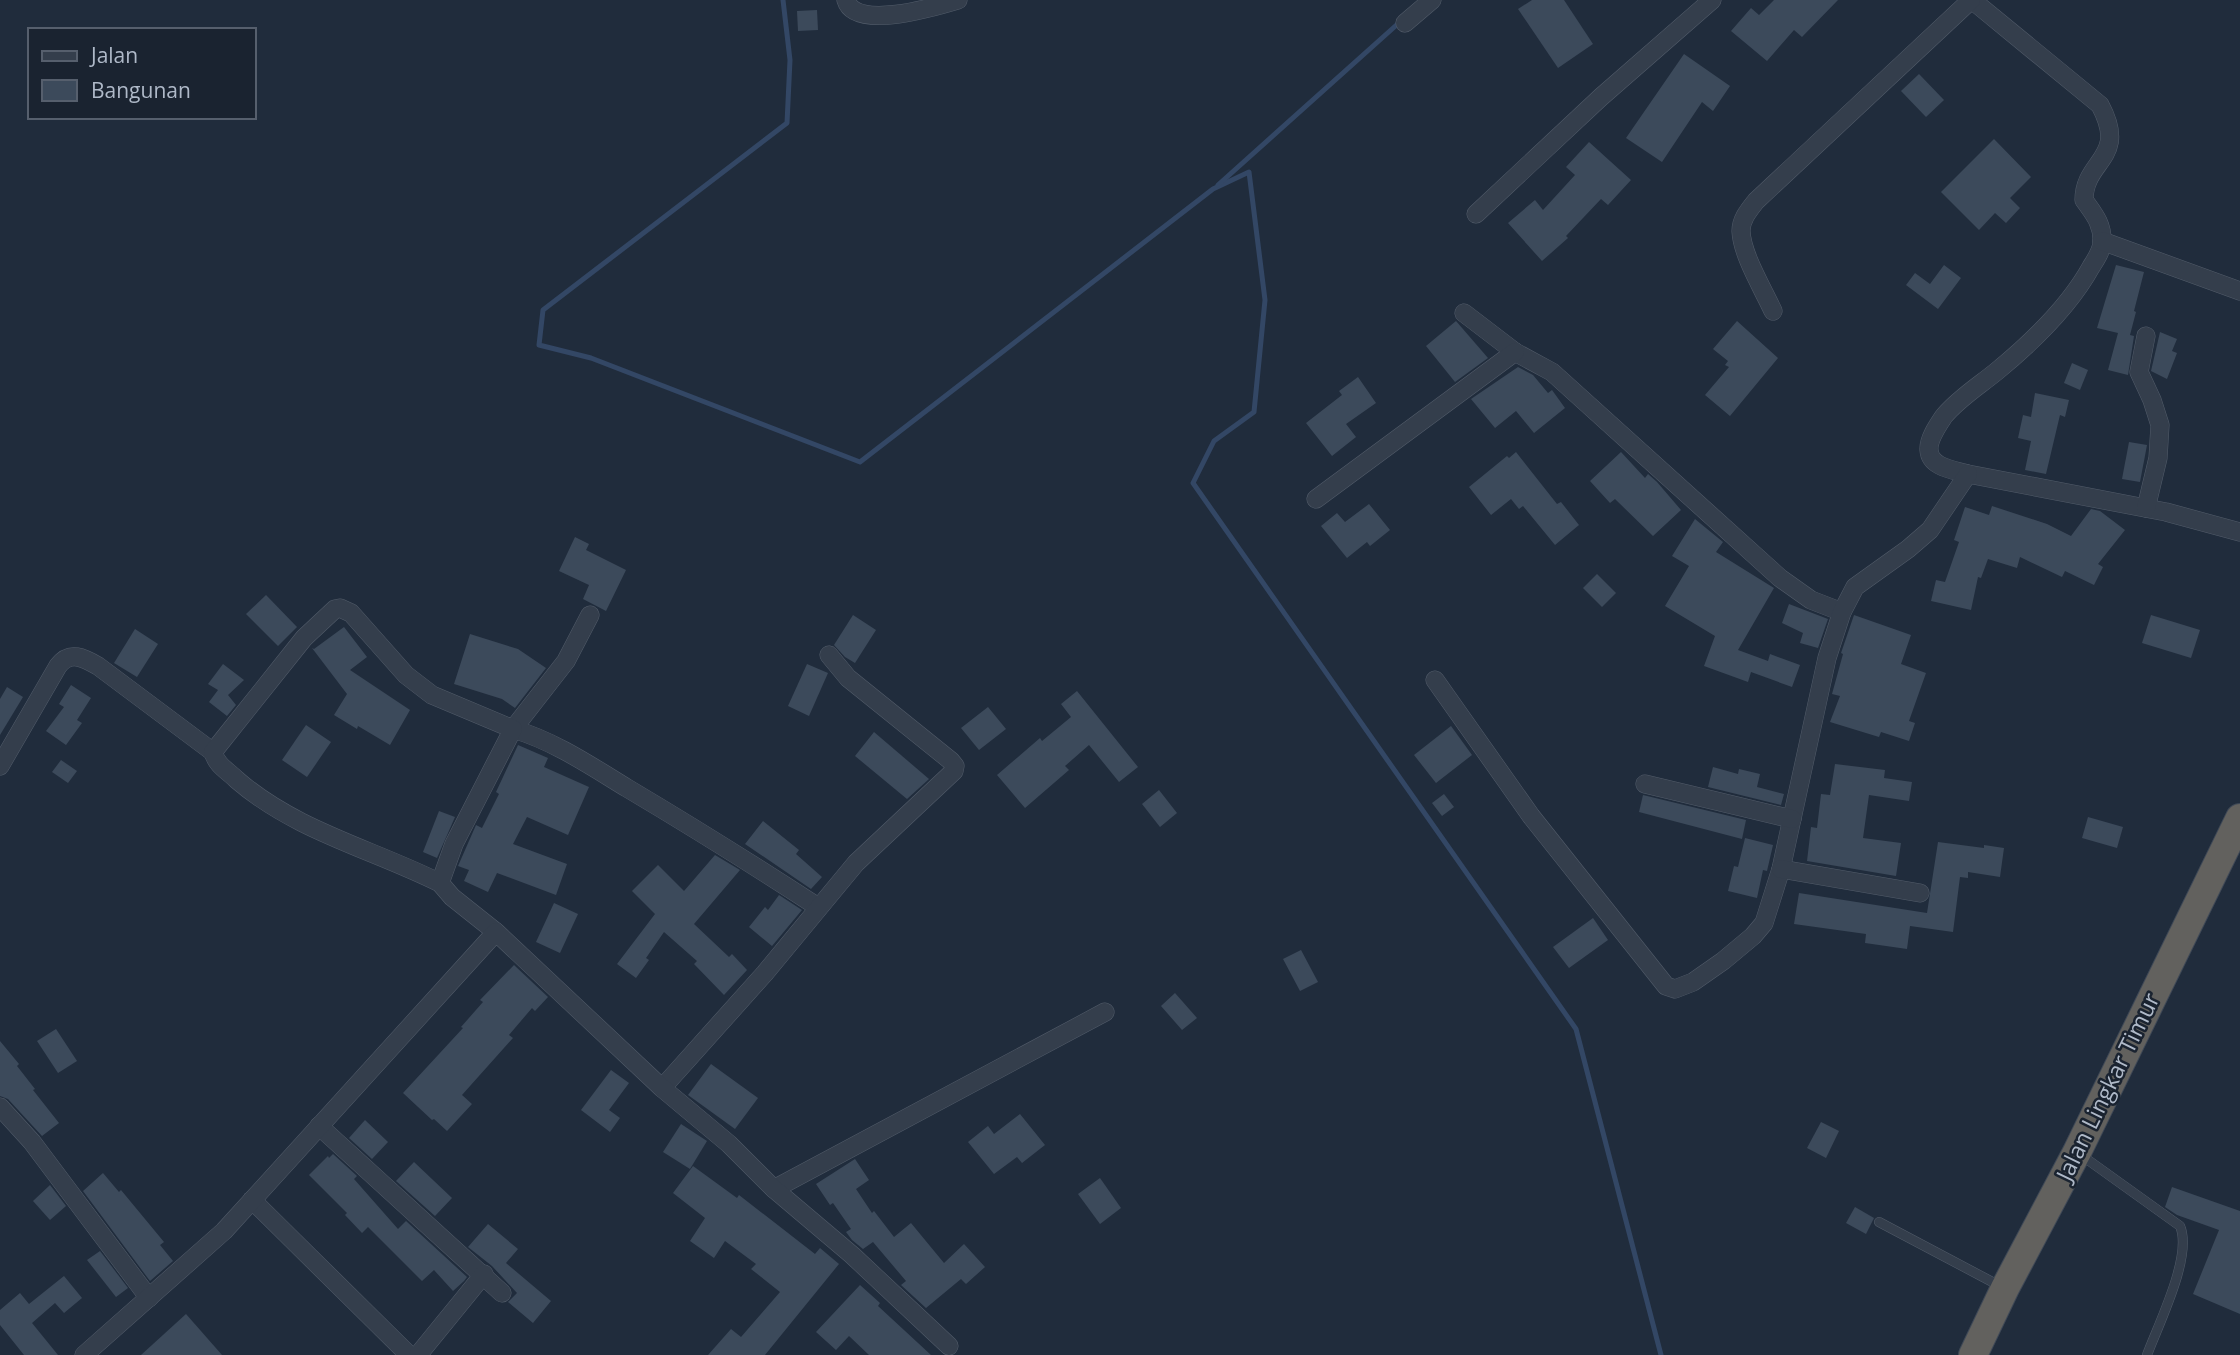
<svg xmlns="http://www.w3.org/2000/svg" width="2240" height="1355" viewBox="0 0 2240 1355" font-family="'Open Sans',sans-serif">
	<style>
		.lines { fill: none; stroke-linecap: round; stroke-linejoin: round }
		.stream { stroke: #334765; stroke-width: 5 }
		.building { fill: #3c4a5b }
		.service-casing { stroke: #525c6a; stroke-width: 10 }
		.minor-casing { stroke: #525c6a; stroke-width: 19 }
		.trunk-casing { stroke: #3f4957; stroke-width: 30 }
		.service { stroke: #343e4c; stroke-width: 9 }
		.minor { stroke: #343e4c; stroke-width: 18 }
		.trunk { stroke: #62615e; stroke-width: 28 }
		.labels { text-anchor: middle; stroke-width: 5; stroke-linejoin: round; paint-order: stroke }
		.street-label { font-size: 23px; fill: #afb9c8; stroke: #1a2330 }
	</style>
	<rect width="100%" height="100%" fill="#202c3c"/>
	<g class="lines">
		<g class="stream">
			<polyline points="783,0 790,60 787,123 543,310 539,345 591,358 860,462 1213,189 1249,172 1265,300 1254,412 1214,441 1193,483 1576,1029 1661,1355"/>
			<polyline points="1218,185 1401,21"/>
		</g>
	</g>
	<g class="building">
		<polygon points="1532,0 1564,0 1593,44 1558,68 1518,9"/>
		<polygon points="1774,0 1838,0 1802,37 1794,30 1767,61 1731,31 1751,8 1759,15"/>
		<polygon points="817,10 818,30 798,31 797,11"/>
		<polygon points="1684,54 1730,86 1713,111 1702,102 1662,162 1626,138"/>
		<polygon points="1919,74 1944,100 1926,117 1901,91"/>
		<polygon points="1994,139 2031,177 2010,198 2020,208 2006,223 1995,213 1979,230 1941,192"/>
		<polygon points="1589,142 1631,180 1608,205 1601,199 1566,236 1568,238 1542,261 1508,223 1535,200 1543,210 1575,175 1566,167"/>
		<polygon points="1944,265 1961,278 1938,309 1906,285 1915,273 1930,284"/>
		<polygon points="2116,265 2144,272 2134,311 2136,312 2130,335 2134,336 2128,375 2108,370 2118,333 2097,328"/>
		<polygon points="1456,321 1488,358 1455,382 1426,346"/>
		<polygon points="1737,321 1778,358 1730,416 1705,395 1729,367 1725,365 1728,361 1713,349"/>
		<polygon points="2160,332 2177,339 2172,351 2177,353 2167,379 2151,371"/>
		<polygon points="2072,363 2088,370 2080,390 2064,383"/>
		<polygon points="1518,367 1533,375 1548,393 1552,390 1565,408 1534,433 1516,411 1495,428 1471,399"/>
		<polygon points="1358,377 1376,403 1346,424 1356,437 1332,456 1306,423 1342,395 1339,391"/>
		<polygon points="2035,393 2069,400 2065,417 2060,415 2046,474 2025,470 2031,441 2018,438 2023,415 2031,417"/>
		<polygon points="2129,442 2147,445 2140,482 2122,479"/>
		<polygon points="1516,452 1557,504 1561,502 1579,525 1555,545 1523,506 1519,509 1511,499 1491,515 1469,487 1507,456 1509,458"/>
		<polygon points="1621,452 1645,478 1648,474 1657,482 1681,510 1653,536 1615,499 1610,503 1590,481"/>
		<polygon points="1369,504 1390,530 1370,546 1367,542 1347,558 1321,526 1337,513 1345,522"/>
		<polygon points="1992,506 2047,524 2071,536 2091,509 2100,511 2125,530 2098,564 2103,567 2094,585 2065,571 2062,577 2020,557 2017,568 1988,559 1981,578 1978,577 1971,610 1931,601 1936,580 1945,582 1959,542 1954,540 1965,507 1989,515"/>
		<polygon points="1695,519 1723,542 1716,552 1774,588 1738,650 1768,661 1770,654 1800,665 1792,687 1751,672 1748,682 1704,666 1715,636 1665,606 1689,566 1672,556"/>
		<polygon points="575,537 589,544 586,550 626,570 606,611 583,599 589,585 559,571"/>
		<polygon points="1597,574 1616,593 1602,607 1583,588"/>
		<polygon points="266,595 297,627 278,646 246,614"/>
		<polygon points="1789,604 1828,619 1818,648 1800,643 1803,633 1782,623"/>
		<polygon points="853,615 876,630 855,663 845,657 834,645"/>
		<polygon points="1854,615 1911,635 1901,664 1926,673 1909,721 1915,723 1909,741 1881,732 1879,737 1830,722 1840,696 1832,694 1843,654 1841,653"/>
		<polygon points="2151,615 2200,630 2191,658 2142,643"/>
		<polygon points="344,627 367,657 350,670 410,710 390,745 358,726 357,729 334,715 347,694 312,648 314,649"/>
		<polygon points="135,629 158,644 137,677 114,663"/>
		<polygon points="470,634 518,649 546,668 515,708 502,699 454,684"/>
		<polygon points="223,664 244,680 228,695 236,705 227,716 209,702 218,690 208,684"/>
		<polygon points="807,664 828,673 809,716 788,706"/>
		<polygon points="71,685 91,698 77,720 82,723 66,745 46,731 64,707 59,704"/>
		<polygon points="7,687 23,697 0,735 0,699"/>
		<polygon points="1077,691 1138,767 1119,782 1089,745 1065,766 1069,770 1025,808 997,775 1040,738 1042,741 1071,717 1061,704"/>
		<polygon points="988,707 1006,729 979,750 961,728"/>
		<polygon points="306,725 331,742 307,777 282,760"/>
		<polygon points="1451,726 1472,755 1436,783 1414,755"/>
		<polygon points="874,732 929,779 907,799 855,756"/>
		<polygon points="518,745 548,758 544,767 589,787 568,835 527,817 513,844 567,864 556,895 497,873 488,892 464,881 469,870 458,866 476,825 482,828 499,794 496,792"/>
		<polygon points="61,760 77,771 68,783 52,772"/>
		<polygon points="1835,764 1885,770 1884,778 1912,782 1909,801 1869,795 1863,838 1901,843 1896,876 1807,861 1811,827 1817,828 1821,794 1830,795"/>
		<polygon points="1713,767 1738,774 1739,769 1760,774 1757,787 1784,794 1781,805 1708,787"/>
		<polygon points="1159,790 1177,813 1160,827 1142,804"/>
		<polygon points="1444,794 1454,807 1442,816 1432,803"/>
		<polygon points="1643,795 1746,820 1742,839 1639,812"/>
		<polygon points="439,811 455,817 437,858 423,852"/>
		<polygon points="2088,817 2123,827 2117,848 2082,838"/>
		<polygon points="763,821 799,850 796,854 822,877 811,889 745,844"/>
		<polygon points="1745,838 1773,845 1767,871 1763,870 1757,898 1728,891 1734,866 1738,867"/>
		<polygon points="1938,842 1984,848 1984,845 2004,848 2000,877 1968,872 1968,878 1960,877 1953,932 1910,926 1907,949 1865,943 1866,934 1794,924 1799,893 1927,913"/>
		<polygon points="715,855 740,870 694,924 729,957 732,954 747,970 724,995 694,964 697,961 664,932 646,958 649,960 636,978 617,964 655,914 632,891 658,865 684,891"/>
		<polygon points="779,895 802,910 772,946 749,927 765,907 768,910"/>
		<polygon points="554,903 578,914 560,953 536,942"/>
		<polygon points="1593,918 1608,940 1569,968 1553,947"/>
		<polygon points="1301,950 1318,982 1300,991 1283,959"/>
		<polygon points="514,965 548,997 535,1011 532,1008 509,1035 513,1038 462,1095 472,1104 447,1131 434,1119 432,1120 403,1093 463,1028 461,1027 483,1002 480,1000"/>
		<polygon points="1175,993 1197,1018 1182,1030 1161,1006"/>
		<polygon points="56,1029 77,1061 58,1073 37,1041"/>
		<polygon points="0,1041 19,1064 17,1066 35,1089 33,1090 59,1123 42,1136 8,1099 0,1096"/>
		<polygon points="711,1064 758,1098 735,1129 688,1095"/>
		<polygon points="611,1070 629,1083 609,1110 620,1118 610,1132 581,1110"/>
		<polygon points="1020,1114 1045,1145 1022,1163 1017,1157 994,1174 968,1142 988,1126 994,1134"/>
		<polygon points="365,1120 388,1142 372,1159 349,1138"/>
		<polygon points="1821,1122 1839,1131 1826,1158 1807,1148"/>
		<polygon points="681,1124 707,1141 690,1169 663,1152"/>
		<polygon points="333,1154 357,1176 354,1179 398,1229 406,1221 467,1277 464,1281 453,1291 434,1270 422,1281 368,1227 362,1233 345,1215 347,1213 309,1175 328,1156 329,1158"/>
		<polygon points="855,1159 869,1180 856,1189 872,1213 874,1211 894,1237 911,1223 944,1263 964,1244 985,1267 966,1284 961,1279 926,1308 901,1285 906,1281 873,1242 863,1249 852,1240 846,1232 851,1229 833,1203 830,1205 816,1184"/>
		<polygon points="414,1162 452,1198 435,1216 396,1181"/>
		<polygon points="693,1166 737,1198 739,1195 815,1254 820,1248 839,1264 765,1355 708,1355 731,1329 741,1337 780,1292 751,1269 756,1264 725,1241 714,1258 690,1241 705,1218 673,1193"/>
		<polygon points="103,1173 119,1192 121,1190 164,1242 160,1245 173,1261 150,1281 83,1191"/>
		<polygon points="1100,1178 1121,1208 1100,1224 1078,1194"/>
		<polygon points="50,1185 66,1206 50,1220 33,1201"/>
		<polygon points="2172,1187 2240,1211 2240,1314 2193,1294 2219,1230 2177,1215 2165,1207"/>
		<polygon points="1855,1207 1874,1218 1866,1234 1846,1223"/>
		<polygon points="488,1224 518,1249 506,1263 551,1301 533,1323 508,1302 517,1293 492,1266 468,1247"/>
		<polygon points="100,1251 128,1288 116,1297 87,1260"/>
		<polygon points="64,1276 82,1298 64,1313 55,1303 32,1323 58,1355 24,1355 0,1325 0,1310 20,1293 29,1304"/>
		<polygon points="860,1285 880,1303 878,1306 931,1355 869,1355 849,1336 836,1350 816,1332"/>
		<polygon points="186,1314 222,1355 141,1355"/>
	</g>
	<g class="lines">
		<defs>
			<g id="service">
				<path d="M2081,1155L2180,1226C2193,1256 2158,1325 2147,1355"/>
				<polyline points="1879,1222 2000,1286"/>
			</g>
			<g id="minor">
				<path d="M846,0C855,31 935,7 958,0"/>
				<path d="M1972,0L2100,105C2129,159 2084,159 2084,200C2094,214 2103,224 2102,243C2101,252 2096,259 2091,267C2070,305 2031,343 1997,371C1980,385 1959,398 1944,416C1938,425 1928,439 1929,450C1930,468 1955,470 1968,474L2166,512L2240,532"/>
				<polyline points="1405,23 1432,0"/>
				<polyline points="1476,214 1601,97 1712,0"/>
				<polyline points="2102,241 2240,291"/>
				<path d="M1773,311C1763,289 1742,255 1741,231C1741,219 1749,210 1756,201L1971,0"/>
				<polyline points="1464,313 1515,352 1552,372 1780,578 1811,600 1842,612"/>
				<polyline points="2146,336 2139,372 2152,400 2160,425 2158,458 2146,508"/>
				<polyline points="1316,499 1515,352"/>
				<path d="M590,615L566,661L513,729C554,741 591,766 627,788C691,826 755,866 818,907"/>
				<polyline points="1435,680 1531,816 1666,986 1675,989 1693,982 1723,961 1753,936 1764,923 1781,869 1827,658 1842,612 1855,587 1908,549 1930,530 1968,474"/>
				<path d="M0,766L58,666C70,650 84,658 98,666L213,752"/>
				<polyline points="1645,784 1792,819"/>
				<polyline points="1781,869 1920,893"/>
				<path d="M440,883C372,849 296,831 237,780C227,770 217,766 213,752L304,638L335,609L340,608L351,613L406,675L432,695L513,729L454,844L440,883L452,897L496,932"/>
				<polyline points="662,1088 765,973 856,863 954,771 955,766 951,761 848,678 829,655"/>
				<polyline points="0,1107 32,1142 149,1298"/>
				<polyline points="319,1126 502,1293"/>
				<polyline points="774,1189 1105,1012"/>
				<polyline points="252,1200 409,1355"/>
				<polyline points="84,1355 224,1231 496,932 662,1088 729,1144 774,1189 852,1255 949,1346"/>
				<polyline points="418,1355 484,1274"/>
			</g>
			<polyline id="trunk" points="1973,1355 2005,1288 2077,1152 2240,818"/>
		</defs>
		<use href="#service" class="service-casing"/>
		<use href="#minor" class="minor-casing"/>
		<use href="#trunk" class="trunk-casing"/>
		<use href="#service" class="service"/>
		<use href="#minor" class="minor"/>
		<use href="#trunk" class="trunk"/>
	</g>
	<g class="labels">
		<g class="street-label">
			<text transform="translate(2108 1087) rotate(-64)" y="8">Jalan Lingkar Timur</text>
		</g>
	</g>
	<rect x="28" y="28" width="228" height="91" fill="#1a2330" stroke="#565f6d" stroke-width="2"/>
	<rect x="42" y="51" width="35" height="10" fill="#343e4c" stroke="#565f6d" stroke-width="2"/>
	<text x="91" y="63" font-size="21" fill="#afb9c8">Jalan</text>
	<rect x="42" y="80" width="35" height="21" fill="#3c4a5b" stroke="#565f6d" stroke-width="2"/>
	<text x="91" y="98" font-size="21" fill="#afb9c8">Bangunan</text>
</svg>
